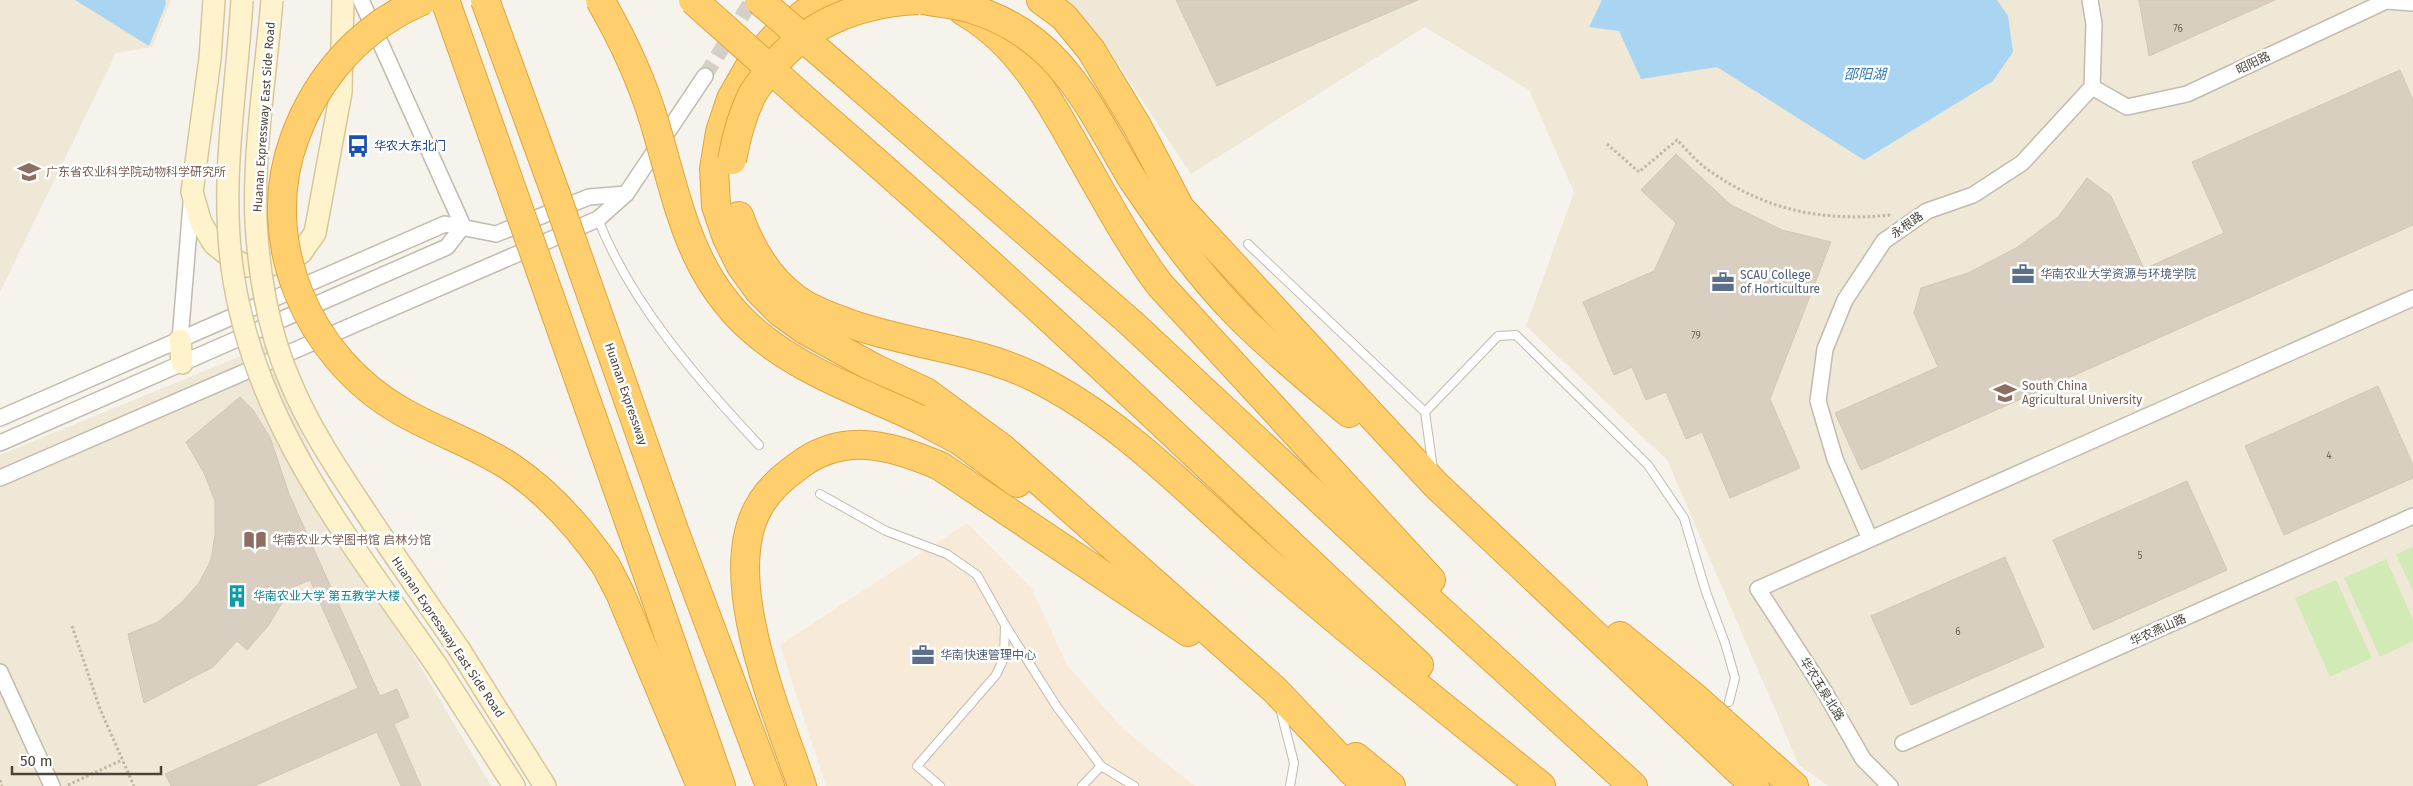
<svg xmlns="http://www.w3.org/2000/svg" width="2413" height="786" viewBox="0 0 2413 786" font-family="'Fira Sans','Noto Sans SC',sans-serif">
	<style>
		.commercial { fill: #f7ead8 }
		.education { fill: #efe8d6 }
		.green { fill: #d2eab5 }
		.water { fill: #a9d4f2 }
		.building { fill: #d8cfc1; stroke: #d3c7b4 }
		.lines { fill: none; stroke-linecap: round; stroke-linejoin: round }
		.street-tunnel { stroke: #d4d0c8; stroke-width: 15; stroke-dasharray: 15 8; stroke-linecap: butt }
		.lane-casing { stroke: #c2bbae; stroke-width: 10 }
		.street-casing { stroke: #c2bbae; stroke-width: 18 }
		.secondary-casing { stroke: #d6c79b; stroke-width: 24 }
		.highway-casing { stroke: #e0a43c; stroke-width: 30 }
		.path { stroke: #c4b79f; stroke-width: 3; stroke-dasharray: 2.5 2.5; stroke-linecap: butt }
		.lane { stroke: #fff; stroke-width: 8 }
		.street { stroke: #fff; stroke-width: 15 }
		.secondary { stroke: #fff3cd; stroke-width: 21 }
		.highway { stroke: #ffcf6e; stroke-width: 28 }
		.secondary-bridge-casing { stroke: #d6c79b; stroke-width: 24; stroke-linecap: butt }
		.highway-bridge-casing { stroke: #e0a43c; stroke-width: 30; stroke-linecap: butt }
		.secondary-bridge { stroke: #fff3cd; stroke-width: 21 }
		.highway-bridge { stroke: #ffcf6e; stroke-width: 28 }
		.labels { text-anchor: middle; stroke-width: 5; stroke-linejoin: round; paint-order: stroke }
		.number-label { font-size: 10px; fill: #6e675b }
		.street-label { font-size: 12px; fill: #4b4439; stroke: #fff }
		.transit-label { font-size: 12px; fill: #164399; stroke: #fff; text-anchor: start }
		.education-label { font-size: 12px; fill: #785e54; stroke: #fff; text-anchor: start }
		.service-label { font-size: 12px; fill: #4e5e75; stroke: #fff; text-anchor: start }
		.culture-label { font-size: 12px; fill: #0d838f; stroke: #fff; text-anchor: start }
		.water-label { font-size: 14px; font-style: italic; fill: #2e7ab2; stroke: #fff }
	</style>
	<rect width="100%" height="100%" fill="#f6f3ec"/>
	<polygon class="commercial" points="967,523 1032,589 1067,665 1123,729 1195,786 826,786 780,645"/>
	<g class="education">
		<polygon points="0,0 171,0 152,47 116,53 0,292"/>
		<polygon points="1062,0 2413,0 2413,786 1828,786 1799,765 1667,460 1526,326 1574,192 1529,90 1425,27 1191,174 1101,38"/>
		<polygon points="265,346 352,551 491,786 0,786 0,455"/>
	</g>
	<g class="green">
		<polygon points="2413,547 2413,592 2396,554"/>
		<polygon points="2386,559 2413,620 2413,641 2380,657 2344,578"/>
		<polygon points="2336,580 2372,658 2330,677 2295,598"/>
	</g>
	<g class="water">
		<polygon points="75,0 165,0 166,4 149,46"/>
		<polygon points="1602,0 1997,0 2008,16 2013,52 1993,81 1864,160 1717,67 1641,79 1619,31 1589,27"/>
	</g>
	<g class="building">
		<polygon points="1176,0 1418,0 1217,86"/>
		<polygon points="2139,0 2275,0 2149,56"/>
		<polygon points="2400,70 2413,100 2413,225 1861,470 1835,413 1938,367 1914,313 1921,288 1968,273 2016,248 2058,217 2087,178 2111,196 2144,269 2224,233 2192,162"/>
		<polygon points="1676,154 1731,205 1782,230 1831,242 1770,399 1800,468 1730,498 1702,432 1686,439 1666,392 1646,400 1632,367 1614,375 1583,302 1654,271 1676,223 1641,190"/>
		<polygon points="2378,386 2413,465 2413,478 2284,535 2245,446"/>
		<polygon points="240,397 253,410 270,437 289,494 380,696 397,689 409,717 394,724 421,786 401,786 377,732 254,786 171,786 165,774 358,688 310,580 291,588 268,626 247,650 237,641 213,667 144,703 128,634 158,622 181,603 199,583 211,560 215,534 215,501 204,473 186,442"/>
		<polygon points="2187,481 2227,570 2093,630 2053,540"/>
		<polygon points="2005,557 2044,647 1911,705 1871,616"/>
	</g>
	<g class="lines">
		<polyline class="street-tunnel" points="705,76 752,0"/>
		<defs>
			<g id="lane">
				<path d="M598,219C630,302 698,380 759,445"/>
				<polyline points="1248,244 1425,412 1433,469"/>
				<polyline points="1425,412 1498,336 1516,335 1648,465 1684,518 1706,592 1725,643 1735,678 1729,702"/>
				<polyline points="820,494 886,531 947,554 977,575 1005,625 1057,707 1101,766 1134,786"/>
				<polyline points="1280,708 1294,763 1290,786"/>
				<polyline points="940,786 917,766 996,675 1004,658 1005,625"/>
				<polyline points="1082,786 1101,766"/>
			</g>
			<g id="street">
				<polyline points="361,0 463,226"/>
				<polyline points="2092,87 2127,107 2187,94 2386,1 2413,3"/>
				<polyline points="180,340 191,204"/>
				<polyline points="0,418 445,224 496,234 589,197 626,194"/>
				<polyline points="0,443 447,247 463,226"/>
				<polyline points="0,478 598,219 626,194 705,76"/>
				<polyline points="1870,539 1835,459 1818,401 1825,349 1845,300 1884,241 1927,211 1973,195 2022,163 2092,87 2094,24 2090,0"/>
				<polyline points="0,672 52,786"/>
				<polyline points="1903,743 2413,516"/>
				<polyline points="1890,786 1863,759 1823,689 1758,589 2413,298"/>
			</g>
			<g id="secondary">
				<polyline points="214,0 210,59 192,192 201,223 214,244 234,260 247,266 277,264 301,253 315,233 341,92 343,0"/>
				<polyline points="180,340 182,363"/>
				<polyline points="459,649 545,786"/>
				<polyline points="437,666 514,786"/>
			</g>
			<g id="highway">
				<polyline points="834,0 805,13 775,37 751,64 731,99 720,132 714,169 716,206 727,238 741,266 759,291 780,312 805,330 874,368 926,392 1002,448 1275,690 1366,786"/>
				<polyline points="1041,0 1064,17 1091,50 1137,126 1180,208 1436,485 1755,786"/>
				<path d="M963,11C1018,42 1049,99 1079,153C1105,198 1129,244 1160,285L1431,580"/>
				<polyline points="844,73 1131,323 1375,551 1633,786"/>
				<path d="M813,107C1021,286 1218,477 1419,665"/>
				<path d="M1131,177C1164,226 1199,276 1241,318C1275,352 1313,383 1349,413"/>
				<path d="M739,216C750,247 768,278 795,298C809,309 829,316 845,322C907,345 975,348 1034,377C1127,423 1197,502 1275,568C1362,643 1452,714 1541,786"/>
				<polyline points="919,419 959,440 1017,483"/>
				<polyline points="674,530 770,786"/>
				<polyline points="637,544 721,786"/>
				<polyline points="606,566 620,593 701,786"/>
				<polyline points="1620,636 1692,695 1794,786"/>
				<polyline points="1356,757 1391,786"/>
				<path d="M802,786C778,714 717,575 760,505C769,489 783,477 797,467C843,431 891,445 940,466L1188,632"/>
			</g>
		</defs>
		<use href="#lane" class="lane-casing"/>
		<use href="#street" class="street-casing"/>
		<use href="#secondary" class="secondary-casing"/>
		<use href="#highway" class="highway-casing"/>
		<g class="path">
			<path d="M1607,144L1639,172L1677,140C1686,149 1696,161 1707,169C1764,210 1821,222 1891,215"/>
			<polyline points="72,626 100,709 134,786"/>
			<polyline points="0,780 2,786"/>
			<polyline points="68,785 122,760"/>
		</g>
		<use href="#lane" class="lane"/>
		<use href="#street" class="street"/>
		<use href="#secondary" class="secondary"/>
		<use href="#highway" class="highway"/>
		<defs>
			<g id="secondary-bridge">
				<path d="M242,0C237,89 220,178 232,267C253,424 350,540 437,666"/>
				<path d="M272,0C266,73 253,149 256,222C259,274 269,333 290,381C308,425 335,466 361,505C393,554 426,601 459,649"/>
			</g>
			<g id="highway-bridge">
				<path d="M424,0C362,26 318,75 295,137C256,240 308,358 401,411C437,432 478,445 512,468C550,494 580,528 606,566"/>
				<polyline points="445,0 637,544"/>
				<polyline points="485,0 555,192 674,530"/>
				<path d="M600,0C622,38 641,78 654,121C679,203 689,280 761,337C807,374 866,394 919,419"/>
				<polyline points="693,0 813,107"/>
				<polyline points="759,0 844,73"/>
				<path d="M923,0C939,3 957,4 972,9C1060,36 1088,105 1131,177"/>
				<path d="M732,160C736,138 741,118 751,97C754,90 761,82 766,75C803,24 857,3 918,0"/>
			</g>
		</defs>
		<use href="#secondary-bridge" class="secondary-bridge-casing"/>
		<use href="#highway-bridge" class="highway-bridge-casing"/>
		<use href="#secondary-bridge" class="secondary-bridge"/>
		<use href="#highway-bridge" class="highway-bridge"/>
	</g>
	<defs>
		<symbol id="bus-bare" viewBox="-9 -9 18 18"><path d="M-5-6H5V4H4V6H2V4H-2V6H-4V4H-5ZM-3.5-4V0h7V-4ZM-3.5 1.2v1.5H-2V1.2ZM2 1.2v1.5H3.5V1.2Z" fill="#1a4fb4" stroke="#fff" stroke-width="2.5" paint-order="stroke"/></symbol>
		<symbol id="university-bare" viewBox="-9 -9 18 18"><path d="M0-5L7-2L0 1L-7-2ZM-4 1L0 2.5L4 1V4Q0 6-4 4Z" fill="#8d6e63" stroke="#fff" stroke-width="2.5" paint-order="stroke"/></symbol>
		<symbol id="office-bare" viewBox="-9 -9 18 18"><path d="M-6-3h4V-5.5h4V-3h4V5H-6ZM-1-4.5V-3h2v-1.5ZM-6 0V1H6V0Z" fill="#5c6f8a" stroke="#fff" stroke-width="2.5" paint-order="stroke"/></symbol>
		<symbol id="library-bare" viewBox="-9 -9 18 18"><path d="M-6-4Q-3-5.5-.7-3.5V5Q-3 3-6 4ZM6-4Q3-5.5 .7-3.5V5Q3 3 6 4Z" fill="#8d6e63" stroke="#fff" stroke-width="2.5" paint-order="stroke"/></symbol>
		<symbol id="building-bare" viewBox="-9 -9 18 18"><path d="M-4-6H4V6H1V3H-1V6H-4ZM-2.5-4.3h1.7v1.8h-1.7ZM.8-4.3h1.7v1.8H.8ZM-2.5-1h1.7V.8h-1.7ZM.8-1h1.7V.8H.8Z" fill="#0f9aa8" stroke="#fff" stroke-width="2.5" paint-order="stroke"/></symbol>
	</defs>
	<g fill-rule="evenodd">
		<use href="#bus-bare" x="342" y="130" width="32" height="32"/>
		<use href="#university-bare" x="13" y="156" width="32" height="32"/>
		<use href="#office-bare" x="2007" y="258" width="32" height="32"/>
		<use href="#office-bare" x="1707" y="266" width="32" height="32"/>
		<use href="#university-bare" x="1989" y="377" width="32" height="32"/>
		<use href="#library-bare" x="239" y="524" width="32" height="32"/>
		<use href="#building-bare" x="221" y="580" width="32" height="32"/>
		<use href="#office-bare" x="907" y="639" width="32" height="32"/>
	</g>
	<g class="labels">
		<g class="number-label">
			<text x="2178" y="32">76</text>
			<text x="1696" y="339">79</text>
			<text x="2329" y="459">4</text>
			<text x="2140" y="559">5</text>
			<text x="1958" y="635">6</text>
		</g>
		<g class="street-label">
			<text transform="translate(2253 63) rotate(-25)" y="4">昭阳路</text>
			<text transform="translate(264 117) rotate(-86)" y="4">Huanan Expressway East Side Road</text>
			<text transform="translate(1907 225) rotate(-35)" y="4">永根路</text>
			<text transform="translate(626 394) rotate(71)" y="4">Huanan Expressway</text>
			<text transform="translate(2158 630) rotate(-24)" y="4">华农燕山路</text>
			<text transform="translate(448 637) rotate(56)" y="4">Huanan Expressway East Side Road</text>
			<text transform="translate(1822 689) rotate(58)" y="4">华农玉泉北路</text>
		</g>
		<g class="transit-label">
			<text x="374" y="150">华农大东北门</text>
		</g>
		<g class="education-label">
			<text x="46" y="176">广东省农业科学院动物科学研究所</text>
			<text x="2022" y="390">South China<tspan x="2022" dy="14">Agricultural University</tspan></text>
			<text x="272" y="544">华南农业大学图书馆 启林分馆</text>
		</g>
		<g class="service-label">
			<text x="2040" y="278">华南农业大学资源与环境学院</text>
			<text x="1740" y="279">SCAU College<tspan x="1740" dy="14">of Horticulture</tspan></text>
			<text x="940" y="659">华南快速管理中心</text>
		</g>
		<g class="culture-label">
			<text x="253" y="600">华南农业大学 第五教学大楼</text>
		</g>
		<g class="water-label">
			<text x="1865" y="79">邵阳湖</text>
		</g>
	</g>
	<path d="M12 766v8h149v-8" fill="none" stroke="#4b4439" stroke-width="2.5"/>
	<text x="20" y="766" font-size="15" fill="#4b4439" stroke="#ffffff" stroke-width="4" paint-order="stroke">50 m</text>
</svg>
